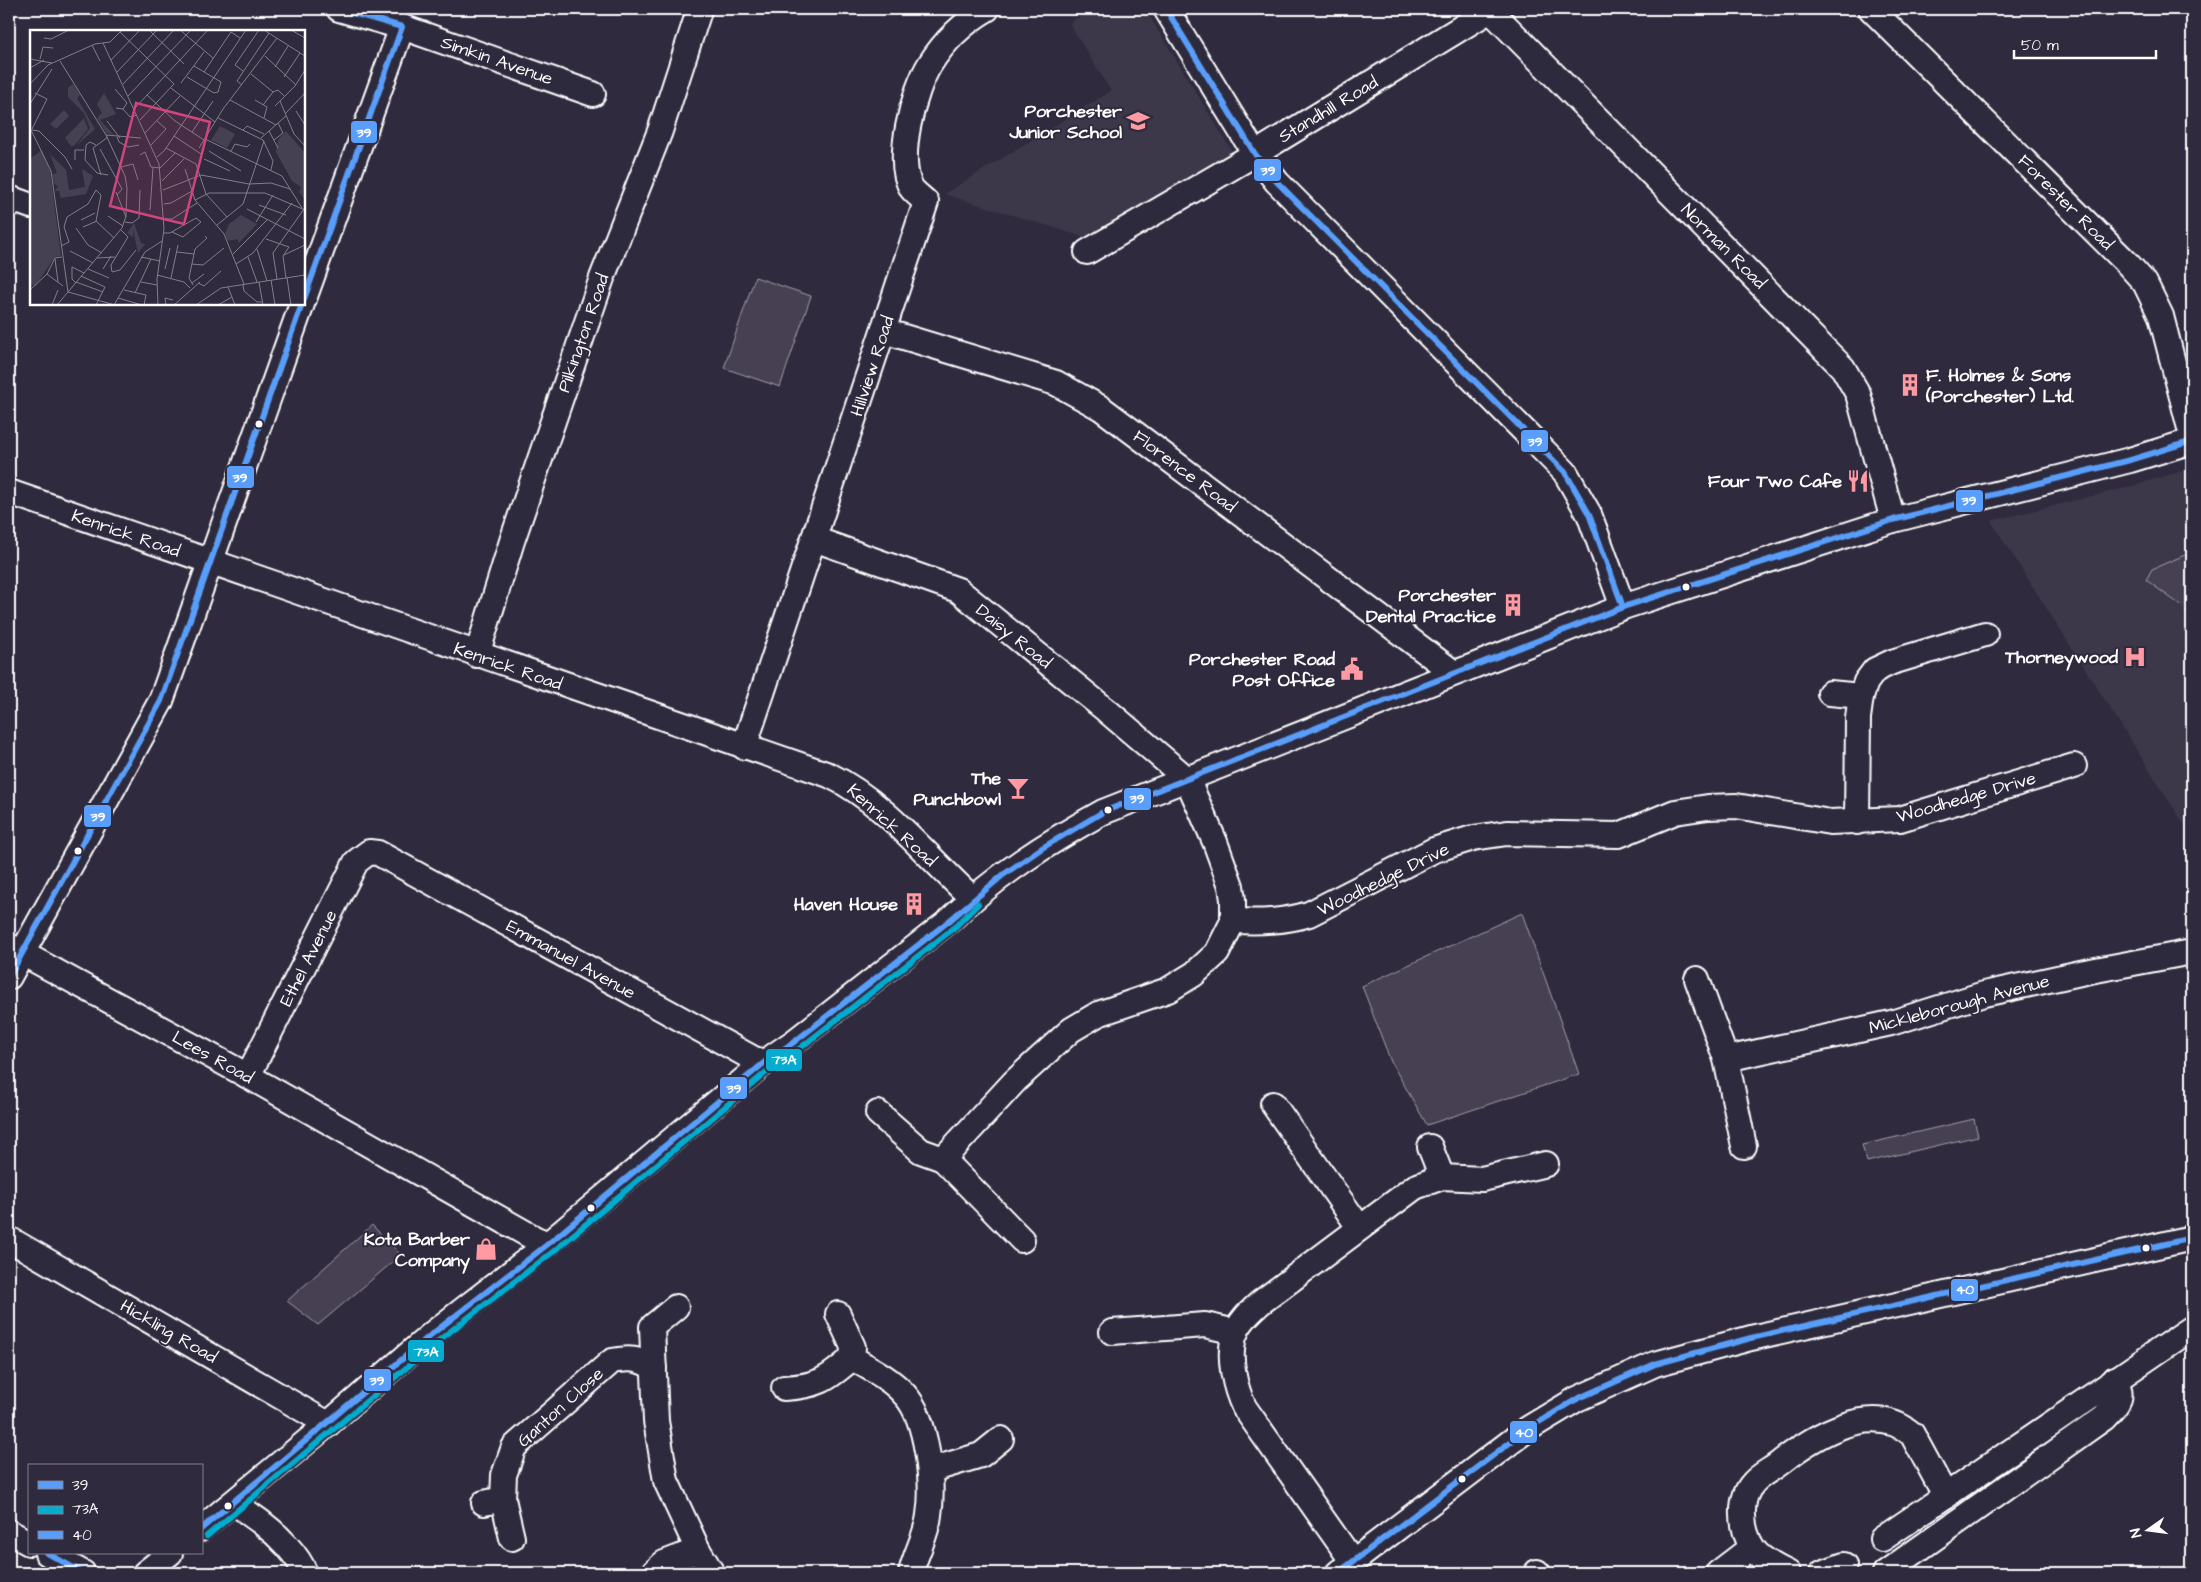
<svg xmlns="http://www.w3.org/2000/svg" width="2201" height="1582" viewBox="0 0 2201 1582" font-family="'Architects Daughter',sans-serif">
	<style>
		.built { fill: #3c3749 }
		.green { fill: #464152; stroke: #a2a0a8 }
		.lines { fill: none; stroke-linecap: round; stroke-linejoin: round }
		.minor-casing { stroke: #fff; stroke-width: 28 }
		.minor { stroke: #2f2a3d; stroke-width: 24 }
		.bus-1-casing { stroke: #2f2a3d; stroke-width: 10 }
		.bus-2-casing { stroke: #2f2a3d; stroke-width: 10 }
		.bus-3-casing { stroke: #2f2a3d; stroke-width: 10 }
		.bus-1 { stroke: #599efb; stroke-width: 6 }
		.bus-2 { stroke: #06acd0; stroke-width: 6 }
		.bus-3 { stroke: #599efb; stroke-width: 6 }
		.bus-dot { fill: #fff; stroke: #2f2a3d; stroke-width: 2 }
		.labels { text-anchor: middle; stroke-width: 4; stroke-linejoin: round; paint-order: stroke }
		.street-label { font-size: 18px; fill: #fff; stroke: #2f2a3d }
		.poi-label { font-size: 18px; font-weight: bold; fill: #fff; stroke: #2f2a3d; text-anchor: end }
		.inset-road { fill: none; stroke: #827f8b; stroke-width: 1 }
		.view { fill: #ce467c; fill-opacity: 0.15; stroke: #ce467c; stroke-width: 2.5 }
		.inset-edge { fill: none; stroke: #fff; stroke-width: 2.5 }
		.line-badge { stroke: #2f2a3d; stroke-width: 2 }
		.badge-label { font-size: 14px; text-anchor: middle; font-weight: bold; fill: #fff }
	</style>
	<rect width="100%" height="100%" fill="#2f2a3d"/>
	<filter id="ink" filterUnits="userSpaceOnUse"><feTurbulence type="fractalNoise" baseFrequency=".02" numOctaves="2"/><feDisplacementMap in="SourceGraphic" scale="10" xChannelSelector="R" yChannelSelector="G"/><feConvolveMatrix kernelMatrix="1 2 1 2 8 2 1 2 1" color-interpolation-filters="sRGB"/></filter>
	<g filter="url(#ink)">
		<g class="built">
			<polygon points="1093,9 1145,9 1232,151 1087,238 944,194 1111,91 1069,23"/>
			<polygon points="2192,468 2192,793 2185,826 1991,521 2129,487"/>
		</g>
		<g class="green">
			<polygon points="755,277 811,296 780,387 724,368"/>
			<polygon points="2192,552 2192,617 2179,604 2146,580 2152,569"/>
			<polygon points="1522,913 1579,1074 1427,1125 1391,1062 1362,986"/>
			<polygon points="1974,1119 1978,1136 1867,1162 1862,1145"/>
			<polygon points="372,1225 401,1255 318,1325 287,1301"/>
		</g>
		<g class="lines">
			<defs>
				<g id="minor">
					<polyline points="339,9 402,27 593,94"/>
					<polyline points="1166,9 1255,154 1277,182 1565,472 1589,514 1623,607"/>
					<polyline points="1871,9 2127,263 2145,283 2161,316 2192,436"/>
					<polyline points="1490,10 1843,368 1858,394 1893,520"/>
					<polyline points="9,198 31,206"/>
					<polyline points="1087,252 1255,154 1492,9"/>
					<polyline points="304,299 402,27"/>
					<polyline points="884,331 1056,383 1101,408 1454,673"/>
					<path d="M9,492L829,775C885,802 927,857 972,898"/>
					<polyline points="814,539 958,590 1106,710 1187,779 1215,842 1231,886 1233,900 1233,921 1217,953 1194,974 1168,990 1098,1014 1071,1030 1015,1081 943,1159 1022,1240"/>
					<polyline points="477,655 512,541 602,278 660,131 698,14"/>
					<polyline points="1830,693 1861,696"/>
					<path d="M744,747L926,202C922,198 916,194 912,189C894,162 914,89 930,64C945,40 963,23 987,9"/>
					<polyline points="1857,822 1858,718 1861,696 1866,682 1875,670 1892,662 1985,634"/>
					<path d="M1233,921C1260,922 1283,922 1309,914L1434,850L1473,838L1507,833L1619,835L1675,812L1708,807L1736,806L1830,822L1900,819L2074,766"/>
					<polyline points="9,946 248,1076 534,1238 548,1244"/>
					<polyline points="9,977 161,701 302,304"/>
					<polyline points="1697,979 1726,1059 1744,1146"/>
					<polyline points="1726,1059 1891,1023 1984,994 2085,972 2192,952"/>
					<polyline points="248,1076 356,862 369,852 378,853 754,1059 765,1062"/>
					<polyline points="1273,1104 1359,1227"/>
					<polyline points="878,1113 921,1151 943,1159"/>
					<polyline points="1430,1147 1442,1177"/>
					<polyline points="9,1239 328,1424"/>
					<polyline points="676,1307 652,1327 656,1421 666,1481 698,1550 712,1573"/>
					<path d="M838,1314L853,1347L852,1358C871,1369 891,1379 905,1395C927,1418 934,1484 929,1515C927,1535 915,1554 911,1573"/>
					<polyline points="1112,1332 1205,1325 1236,1332"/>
					<path d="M784,1388C818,1386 827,1380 852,1358"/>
					<polyline points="931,1470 981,1455 1001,1439"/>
					<path d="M236,1501C244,1512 252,1515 262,1523C278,1535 298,1555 305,1573"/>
					<polyline points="484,1503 503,1499"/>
					<path d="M201,1529L328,1424L432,1334L548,1244L765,1062L794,1042L949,921C995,876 1047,843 1103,812L1623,607L1893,520L2130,460L2192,441"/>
					<polyline points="9,1532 29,1543"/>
					<path d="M512,1538L503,1499L504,1475L514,1447L612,1361C629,1358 639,1358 654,1368"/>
					<polyline points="1882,1539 2192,1328"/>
					<polyline points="47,1553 83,1573"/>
					<path d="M1353,1562L1244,1407C1235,1388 1228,1358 1234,1337C1238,1323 1250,1312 1260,1303L1415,1187L1442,1177L1482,1179L1546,1164"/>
					<polyline points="1537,1572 1538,1573"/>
					<polyline points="145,1573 170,1553"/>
					<polyline points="653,1573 664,1563 698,1550"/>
					<polyline points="1338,1573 1529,1428 1577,1399 1655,1364 1751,1338 2192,1238"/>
					<polyline points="1718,1573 1752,1547"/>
					<path d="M1788,1573C1776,1567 1759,1559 1752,1547C1741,1528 1738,1498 1754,1482C1761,1474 1773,1469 1781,1462C1814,1436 1872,1400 1912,1434L1945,1495"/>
					<polyline points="1822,1573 1844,1565"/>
					<path d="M1885,1573L2104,1418C2118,1403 2125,1398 2115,1379"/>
				</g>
			</defs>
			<use href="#minor" class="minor-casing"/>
			<use href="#minor" class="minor"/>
			<defs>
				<g id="bus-1">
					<polyline points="1166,9 1255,154 1277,182 1565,472 1589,514 1623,607"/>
					<polyline points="304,299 402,27 339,9"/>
					<polyline points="9,977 161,701 302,304"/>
					<polyline points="201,1529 432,1334 548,1244 765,1062 794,1042 949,921 1003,875 1042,848 1103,812 1623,607 1893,520 2130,460 2192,441"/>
					<polyline points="47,1553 83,1573"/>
				</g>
				<polyline id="bus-2" points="207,1536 438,1341 554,1251 770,1069 799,1049 954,928 978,904"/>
				<polyline id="bus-3" points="1338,1573 1529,1428 1577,1399 1655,1364 1751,1338 2192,1238"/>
			</defs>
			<use href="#bus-1" class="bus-1-casing"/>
			<use href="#bus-2" class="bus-2-casing"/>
			<use href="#bus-3" class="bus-3-casing"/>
			<use href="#bus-1" class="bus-1"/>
			<use href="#bus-2" class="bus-2"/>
			<use href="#bus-3" class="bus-3"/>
		</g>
	</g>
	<defs>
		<symbol id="school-bare" viewBox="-9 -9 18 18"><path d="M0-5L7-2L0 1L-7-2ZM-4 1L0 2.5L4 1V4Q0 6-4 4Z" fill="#ff9aa2" stroke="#2f2a3d" stroke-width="2.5" paint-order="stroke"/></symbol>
		<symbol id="building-bare" viewBox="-9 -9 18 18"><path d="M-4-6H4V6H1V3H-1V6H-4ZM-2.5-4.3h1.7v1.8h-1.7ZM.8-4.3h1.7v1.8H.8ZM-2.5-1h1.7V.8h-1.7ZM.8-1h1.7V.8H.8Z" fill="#ff9aa2" stroke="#2f2a3d" stroke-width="2.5" paint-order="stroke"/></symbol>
		<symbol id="restaurant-bare" viewBox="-9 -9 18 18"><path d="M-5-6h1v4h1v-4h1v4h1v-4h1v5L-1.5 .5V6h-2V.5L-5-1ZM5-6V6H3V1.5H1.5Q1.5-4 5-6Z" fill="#ff9aa2" stroke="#2f2a3d" stroke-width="2.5" paint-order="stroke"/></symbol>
		<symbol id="hospital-bare" viewBox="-9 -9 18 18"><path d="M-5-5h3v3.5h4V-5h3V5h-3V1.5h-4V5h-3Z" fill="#ff9aa2" stroke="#2f2a3d" stroke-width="2.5" paint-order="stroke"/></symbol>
		<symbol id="civic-bare" viewBox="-9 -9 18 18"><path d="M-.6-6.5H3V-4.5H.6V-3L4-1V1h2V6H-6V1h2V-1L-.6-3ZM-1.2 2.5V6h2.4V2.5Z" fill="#ff9aa2" stroke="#2f2a3d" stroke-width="2.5" paint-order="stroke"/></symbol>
		<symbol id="bar-bare" viewBox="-9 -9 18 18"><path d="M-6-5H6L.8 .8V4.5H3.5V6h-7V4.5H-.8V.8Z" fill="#ff9aa2" stroke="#2f2a3d" stroke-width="2.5" paint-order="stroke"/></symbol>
		<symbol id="shop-bare" viewBox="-9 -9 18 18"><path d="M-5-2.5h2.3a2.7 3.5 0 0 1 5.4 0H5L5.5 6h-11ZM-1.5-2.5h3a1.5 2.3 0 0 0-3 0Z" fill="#ff9aa2" stroke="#2f2a3d" stroke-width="2.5" paint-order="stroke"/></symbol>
	</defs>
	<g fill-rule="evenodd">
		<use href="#school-bare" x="1122" y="105" width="32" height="32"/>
		<use href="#building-bare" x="1894" y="369" width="32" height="32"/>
		<use href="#restaurant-bare" x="1842" y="465" width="32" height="32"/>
		<use href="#building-bare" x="1497" y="589" width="32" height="32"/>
		<use href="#hospital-bare" x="2119" y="641" width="32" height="32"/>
		<use href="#civic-bare" x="1336" y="653" width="32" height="32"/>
		<use href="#bar-bare" x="1002" y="772" width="32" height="32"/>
		<use href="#building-bare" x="898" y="888" width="32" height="32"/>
		<use href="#shop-bare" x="470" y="1233" width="32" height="32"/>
	</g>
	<g class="bus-dot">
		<circle cx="259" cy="424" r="4.5"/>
		<circle cx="1686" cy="587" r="4.5"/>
		<circle cx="1108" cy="810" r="4.5"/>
		<circle cx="78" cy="851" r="4.5"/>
		<circle cx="591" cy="1208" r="4.5"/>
		<circle cx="2146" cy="1248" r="4.5"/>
		<circle cx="1462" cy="1479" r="4.5"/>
		<circle cx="228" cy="1506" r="4.5"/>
	</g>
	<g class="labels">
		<g class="street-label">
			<text transform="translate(497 60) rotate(19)" y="6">Simkin Avenue</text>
			<text transform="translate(1328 109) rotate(-31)" y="6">Standhill Road</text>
			<text transform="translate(2066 202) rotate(45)" y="6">Forester Road</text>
			<text transform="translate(1724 246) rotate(45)" y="6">Norman Road</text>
			<text transform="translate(583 333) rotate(-71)" y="6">Pilkington Road</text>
			<text transform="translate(872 366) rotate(-72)" y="6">Hillview Road</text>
			<text transform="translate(1185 471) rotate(37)" y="6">Florence Road</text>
			<text transform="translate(126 533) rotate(19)" y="6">Kenrick Road</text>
			<text transform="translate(1014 636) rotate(39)" y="6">Daisy Road</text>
			<text transform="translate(508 666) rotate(19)" y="6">Kenrick Road</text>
			<text transform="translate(1966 797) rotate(-16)" y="6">Woodhedge Drive</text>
			<text transform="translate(892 825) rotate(42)" y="6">Kenrick Road</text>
			<text transform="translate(1383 879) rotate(-26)" y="6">Woodhedge Drive</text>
			<text transform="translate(308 958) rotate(-63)" y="6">Ethel Avenue</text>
			<text transform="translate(571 959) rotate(29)" y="6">Emmanuel Avenue</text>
			<text transform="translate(1959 1004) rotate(-15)" y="6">Mickleborough Avenue</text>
			<text transform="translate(213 1057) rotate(29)" y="6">Lees Road</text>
			<text transform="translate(169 1331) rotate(30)" y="6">Hickling Road</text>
			<text transform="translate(560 1407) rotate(-42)" y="6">Ganton Close</text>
		</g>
		<g class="poi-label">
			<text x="1122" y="117">Porchester<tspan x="1122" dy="21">Junior School</tspan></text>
			<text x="1926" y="381" text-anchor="start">F. Holmes &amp; Sons<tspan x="1926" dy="21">(Porchester) Ltd.</tspan></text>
			<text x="1842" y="487">Four Two Cafe</text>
			<text x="1496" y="601">Porchester<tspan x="1496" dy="21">Dental Practice</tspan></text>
			<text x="2118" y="663">Thorneywood</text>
			<text x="1335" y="665">Porchester Road<tspan x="1335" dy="21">Post Office</tspan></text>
			<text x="1001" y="784">The<tspan x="1001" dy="21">Punchbowl</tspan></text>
			<text x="898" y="910">Haven House</text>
			<text x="470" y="1245">Kota Barber<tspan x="470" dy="21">Company</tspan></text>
		</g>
	</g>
	<g transform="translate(30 30)">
		<rect width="275" height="275" fill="#2f2a3d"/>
		<path d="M43,54L50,65L47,68L65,99L46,116L60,98L54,83L38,67V58ZM74,63L86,84L70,90L84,105L76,103L67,88L72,83L67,74ZM34,80L39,86L26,99L20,94ZM54,88L58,99L44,116H41L35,108ZM190,96L205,104L197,118L181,110ZM256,101L275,123V170L269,162L271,157L262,151L246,122L248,110ZM12,120L20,141L31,226L25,227L5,256L0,254V129ZM20,124L36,140L39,160L55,157L52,139L63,146L56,164L31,168L29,161H25L28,156L24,154L22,144L27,143ZM211,185L227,194L209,213L207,209L198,211L195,204L199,194ZM104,193L111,213L115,214L108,223L103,200V207L97,203Z" fill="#464152"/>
		<path class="inset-road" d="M119,0L154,34M150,0L183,28M234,0L275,26M261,0L275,8M90,2L144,54L110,90M14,8L21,9L39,0M73,13L129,134L134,199L127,249L128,275M62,15L70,31M235,26L266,55M0,29L22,33M10,29L13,17L23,18M81,30L110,0M245,37L258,16M0,38L14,30M213,41L205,35L229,0M87,42L127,0M174,42L201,2L210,8M221,44L243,62L233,75M157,47L184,63L188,62L191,52L164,36M254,47L270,23M151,53L174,22M0,54L18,35L65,14L80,12L92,0M93,54L144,0M212,55L207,51L239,3M141,58L185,92M85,59L97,73L93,79L86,78M243,62L248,60L255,67M117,65L145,91L174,110M98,66L161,0M200,70L246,95M225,70L237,77L234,88M250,71L264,104L275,116M0,74L22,39M245,76L265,56L275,40M93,79L100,87L107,85M104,79L178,0M266,81L275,95M255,84L275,63M188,88L233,110L243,131L241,140M77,91L90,108M0,98L21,141L38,262M2,99L17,69L5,63M2,100L9,101L35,127L42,139M213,100L217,96L234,104M239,101L248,118M162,102L183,71M115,103L150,66M76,105L111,108M144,106L171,124M87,107L89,112L98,117L109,115M231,108L256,86M175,109L252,146L272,178M244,110L253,103L248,93M66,115L60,112L56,115L55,130L67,143L78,145M121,115L136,99L127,91M136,118L166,134L176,164L197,187M169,118L193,79L247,8M70,119L92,159L87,165M179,121L211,141M201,121L205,114L217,117L220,114M110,125L115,122L121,137L130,138M127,127L134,121L216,0M174,129L200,141M45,130V120H54M91,137L103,134L108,150M130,138L145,123M155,139L165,170L194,204L214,254M71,145L63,118L78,107M132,151L154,129M133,160L171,145L219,154L241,153L260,159M86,162L96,187M165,170L179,163H235L275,180M134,174L141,173L162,161M229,175L256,185M217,179L275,209M120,180L123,138M78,186L93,196M134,189H142L167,173M51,190L65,183M95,192L102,193L109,188L110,160M226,192L243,165M187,195L213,174L234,111M53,197L67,191M46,198L58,215L72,223M91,200L98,207L81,235L82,242L90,240L106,220M134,203H140L166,188L171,192L153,207L142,202M236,209L259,217L253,226L256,248M31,216L39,212L34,197L37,187L58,174L66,160L71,165L66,191L84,208M227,219L237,251M40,221L63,233M147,222L164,224M203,224L237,190M254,225L275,215M111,227L130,231M218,227L227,252M67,228L85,227M25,229L28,252M162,234L173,235L194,218M206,234L223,223L262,173M58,239L79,248M73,239L81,226M135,239L140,218M17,244L33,256M127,245L154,252L160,258M274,245L275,230M51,246L75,257M141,248L148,215M257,248L261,275M247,249L243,223L274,179M241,250L245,275M46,252L73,262M111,252L127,255M229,252L233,275M46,253L42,249V237L54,243M162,253L174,244M168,253L174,256L191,241M163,255L159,248L165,219L177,208L175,206M213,255L214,261L227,272H232M198,257L205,275M0,260L17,244L25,228L32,227M94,260L116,265L114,275M38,262L85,275M105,263L121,229M88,268L112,275M22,275L28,260M27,275L92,198L96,186L97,158L95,146L76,105L30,31M66,275L75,257M84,275L115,222L132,211M136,275L135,268L143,270M144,275L170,252M166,275L191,258L275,245M188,275L202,267"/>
		<path class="view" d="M106,73L180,92L154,194L80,176Z"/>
		<rect width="275" height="275" class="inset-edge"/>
	</g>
	<g class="line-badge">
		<rect x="350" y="120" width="28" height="24" rx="5" fill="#599efb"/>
		<rect x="1253" y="158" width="29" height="24" rx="5" fill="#599efb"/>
		<rect x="1520" y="429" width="29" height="24" rx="5" fill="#599efb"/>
		<rect x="226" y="465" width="29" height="24" rx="5" fill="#599efb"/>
		<rect x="1955" y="489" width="29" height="24" rx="5" fill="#599efb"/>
		<rect x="1123" y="787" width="29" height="24" rx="5" fill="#599efb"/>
		<rect x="83" y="804" width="29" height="24" rx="5" fill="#599efb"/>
		<rect x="765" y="1048" width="38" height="24" rx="5" fill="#06acd0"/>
		<rect x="719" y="1076" width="29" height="24" rx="5" fill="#599efb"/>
		<rect x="1950" y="1278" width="29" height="24" rx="5" fill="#599efb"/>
		<rect x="407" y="1339" width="38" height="24" rx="5" fill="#06acd0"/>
		<rect x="363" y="1368" width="29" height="24" rx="5" fill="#599efb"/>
		<rect x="1509" y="1420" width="29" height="24" rx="5" fill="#599efb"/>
	</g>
	<g class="badge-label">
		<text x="364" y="137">39</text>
		<text x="1268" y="175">39</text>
		<text x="1535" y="446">39</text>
		<text x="240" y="482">39</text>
		<text x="1969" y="505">39</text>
		<text x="1137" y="803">39</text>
		<text x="98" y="821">39</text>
		<text x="784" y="1064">73A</text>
		<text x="734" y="1093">39</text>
		<text x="1965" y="1294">40</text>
		<text x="426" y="1356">73A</text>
		<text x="377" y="1385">39</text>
		<text x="1524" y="1437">40</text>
	</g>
	<rect width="2201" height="1582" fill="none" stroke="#2f2a3d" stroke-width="30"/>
	<rect x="15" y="15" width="2171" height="1552" fill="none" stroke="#fff" stroke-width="2" filter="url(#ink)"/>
	<rect x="28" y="1464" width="175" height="90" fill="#2f2a3d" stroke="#827f8b"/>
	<rect x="38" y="1481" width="25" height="8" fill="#599efb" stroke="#827f8b"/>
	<text x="72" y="1490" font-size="15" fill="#ffffff">39</text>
	<rect x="38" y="1506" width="25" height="8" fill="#06acd0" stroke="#827f8b"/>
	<text x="72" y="1514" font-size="15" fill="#ffffff">73A</text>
	<rect x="38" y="1531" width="25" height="8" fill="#599efb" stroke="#827f8b"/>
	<text x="72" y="1540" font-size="15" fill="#ffffff">40</text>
	<g transform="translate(2148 1530) rotate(256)" stroke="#2f2a3d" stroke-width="4" paint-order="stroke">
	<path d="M0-4L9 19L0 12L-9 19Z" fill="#ffffff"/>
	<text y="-8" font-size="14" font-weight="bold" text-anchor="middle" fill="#ffffff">N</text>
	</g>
	<path d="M2014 50v8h142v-8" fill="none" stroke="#ffffff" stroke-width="2.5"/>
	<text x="2021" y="50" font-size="15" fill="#ffffff" stroke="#2f2a3d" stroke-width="4" paint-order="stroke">50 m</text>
</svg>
